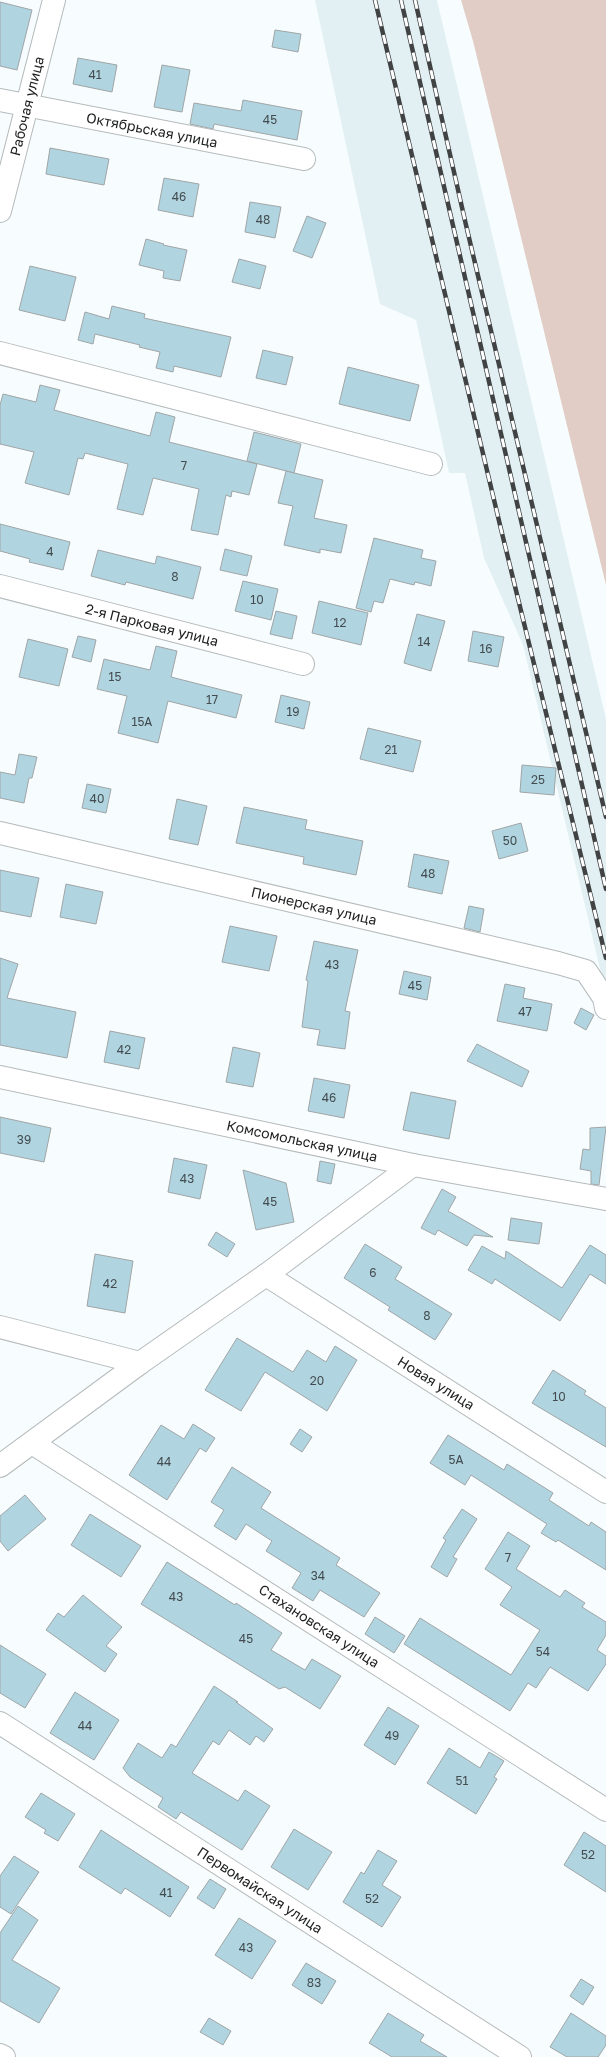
<svg xmlns="http://www.w3.org/2000/svg" width="606" height="2057" viewBox="0 0 606 2057" font-family="'Golos Text',sans-serif">
	<style>
		.built { fill: #e2f0f4 }
		.green { fill: #e1cdc5 }
		.building { fill: #b1d5e0; stroke: #a0a5a7 }
		.lines { fill: none; stroke-linecap: round; stroke-linejoin: round }
		.minor-casing { stroke: #b5babb; stroke-width: 24 }
		.minor { stroke: #fff; stroke-width: 22 }
		.rail-casing { stroke: #404243; stroke-width: 4.5 }
		.rail { stroke: #fff; stroke-width: 3; stroke-dasharray: 9; stroke-linecap: butt }
		.labels { text-anchor: middle; stroke-width: 3; stroke-linejoin: round; paint-order: stroke }
		.number-label { font-size: 12px; fill: #434c50 }
		.street-label { font-size: 14px; fill: #1e1f20; stroke: #fff }
	</style>
	<rect width="100%" height="100%" fill="#f7fdfe"/>
	<polygon class="built" points="315,0 437,0 606,719 606,994 523,645 484,558 465,473 449,473 416,320 380,304"/>
	<polygon class="green" points="461,0 606,0 606,585 473,41"/>
	<g class="building">
		<polygon points="0,2 32,10 17,70 0,66"/>
		<polygon points="275,30 301,34 298,52 272,47"/>
		<polygon points="78,58 117,65 112,92 73,84"/>
		<polygon points="162,65 190,70 182,112 154,107"/>
		<polygon points="243,100 302,111 297,140 214,124 213,129 190,124 194,103 241,111"/>
		<polygon points="50,148 109,159 104,185 46,174"/>
		<polygon points="164,178 199,184 193,217 158,210"/>
		<polygon points="250,202 281,207 275,238 245,232"/>
		<polygon points="307,216 326,223 312,258 293,251"/>
		<polygon points="146,239 164,244 163,245 187,250 180,281 163,278 164,271 139,265"/>
		<polygon points="239,259 266,266 260,289 232,282"/>
		<polygon points="30,266 76,277 65,321 19,310"/>
		<polygon points="112,306 145,314 144,318 231,337 221,377 174,366 173,372 156,368 160,352 139,347 140,345 95,334 93,344 78,340 85,312 109,319"/>
		<polygon points="263,350 293,357 286,385 256,378"/>
		<polygon points="348,367 419,385 410,421 339,404"/>
		<polygon points="40,385 60,390 54,410 150,436 156,412 175,417 169,442 257,464 249,495 232,491 231,497 226,495 218,535 191,530 199,489 153,478 143,515 117,509 128,464 85,453 83,459 78,458 69,495 25,483 34,452 0,444 0,405 3,394 36,402"/>
		<polygon points="254,432 301,444 294,473 247,461"/>
		<polygon points="286,471 323,480 314,518 347,525 341,553 320,549 320,553 284,545 293,506 278,503"/>
		<polygon points="0,524 70,542 63,570 29,562 30,559 0,551"/>
		<polygon points="374,538 423,550 421,558 436,561 431,586 415,582 414,585 390,579 383,603 374,601 371,612 356,608"/>
		<polygon points="225,549 252,556 247,576 220,570"/>
		<polygon points="98,550 155,564 157,556 201,567 193,599 126,582 125,585 91,576"/>
		<polygon points="243,581 278,589 271,620 235,611"/>
		<polygon points="319,601 368,613 361,645 312,633"/>
		<polygon points="276,611 297,616 292,639 270,634"/>
		<polygon points="417,614 445,621 431,671 404,663"/>
		<polygon points="473,631 504,637 498,667 468,661"/>
		<polygon points="78,636 96,640 91,662 72,657"/>
		<polygon points="28,639 68,649 59,686 19,677"/>
		<polygon points="156,646 177,651 171,677 242,695 236,718 168,701 158,743 118,733 127,696 97,689 104,659 150,670"/>
		<polygon points="281,695 310,702 304,729 275,722"/>
		<polygon points="368,728 421,741 413,772 360,759"/>
		<polygon points="19,754 37,757 32,778 29,778 24,803 0,798 0,772 15,775"/>
		<polygon points="522,765 556,768 554,795 520,792"/>
		<polygon points="87,784 111,789 106,813 82,808"/>
		<polygon points="177,799 207,806 198,845 169,839"/>
		<polygon points="244,807 307,820 305,829 363,841 356,875 303,864 304,857 236,843"/>
		<polygon points="521,823 528,851 499,859 492,831"/>
		<polygon points="414,854 449,861 442,894 408,887"/>
		<polygon points="0,870 39,878 31,917 0,911"/>
		<polygon points="66,884 103,892 96,924 60,917"/>
		<polygon points="469,906 484,909 480,932 464,928"/>
		<polygon points="230,926 277,936 269,971 222,962"/>
		<polygon points="314,941 358,950 345,1011 350,1012 345,1049 317,1045 320,1030 302,1027 308,981 306,980"/>
		<polygon points="0,958 18,964 7,998 76,1012 67,1058 0,1045"/>
		<polygon points="404,971 431,977 427,1000 399,994"/>
		<polygon points="505,984 525,988 523,998 552,1004 547,1031 497,1021"/>
		<polygon points="581,1008 594,1015 586,1030 574,1023"/>
		<polygon points="110,1031 145,1038 139,1069 104,1062"/>
		<polygon points="477,1044 529,1071 522,1087 467,1061"/>
		<polygon points="233,1047 260,1053 253,1087 226,1082"/>
		<polygon points="314,1078 350,1085 344,1118 308,1111"/>
		<polygon points="411,1092 456,1101 449,1139 403,1130"/>
		<polygon points="0,1117 51,1128 44,1162 0,1153"/>
		<polygon points="606,1127 599,1185 591,1184 591,1171 580,1169 583,1149 590,1150 590,1128"/>
		<polygon points="174,1158 207,1165 200,1199 168,1192"/>
		<polygon points="320,1161 335,1164 331,1184 317,1181"/>
		<polygon points="243,1170 286,1183 294,1222 256,1230"/>
		<polygon points="442,1189 456,1197 448,1211 493,1237 474,1235 467,1246 438,1230 435,1235 421,1228"/>
		<polygon points="511,1218 542,1223 539,1244 508,1240"/>
		<polygon points="216,1232 235,1244 227,1257 208,1245"/>
		<polygon points="365,1244 402,1267 395,1279 452,1314 435,1340 388,1310 390,1307 344,1278"/>
		<polygon points="590,1245 606,1255 606,1284 590,1274 560,1321 495,1279 492,1284 468,1270 482,1246 505,1259 506,1251 562,1288"/>
		<polygon points="95,1254 133,1261 125,1313 87,1306"/>
		<polygon points="237,1338 293,1372 307,1350 326,1362 335,1346 357,1360 327,1411 265,1372 241,1411 205,1390"/>
		<polygon points="553,1370 586,1391 584,1394 606,1408 606,1447 532,1403"/>
		<polygon points="193,1424 215,1438 206,1452 200,1448 167,1500 129,1475 161,1425 184,1439"/>
		<polygon points="300,1429 312,1437 302,1452 290,1444"/>
		<polygon points="448,1435 504,1470 507,1464 553,1493 549,1500 589,1526 591,1522 606,1532 606,1570 558,1540 556,1542 541,1533 547,1524 471,1475 465,1485 430,1463"/>
		<polygon points="232,1467 271,1492 261,1508 340,1558 336,1565 380,1593 364,1617 320,1590 313,1601 292,1588 301,1573 266,1551 272,1541 246,1524 236,1540 214,1526 224,1510 211,1502"/>
		<polygon points="25,1495 46,1519 8,1551 0,1541 0,1516"/>
		<polygon points="462,1509 477,1519 453,1557 457,1559 447,1577 431,1567 446,1540 443,1538"/>
		<polygon points="90,1514 141,1546 121,1577 71,1545"/>
		<polygon points="508,1532 530,1546 516,1569 560,1597 565,1590 585,1603 582,1607 606,1622 606,1635 597,1650 606,1656 606,1664 588,1691 550,1667 536,1688 528,1683 510,1711 404,1644 420,1618 511,1675 540,1630 500,1605 512,1587 485,1569"/>
		<polygon points="167,1562 235,1605 236,1603 282,1633 271,1650 305,1670 312,1659 341,1676 320,1709 285,1687 279,1689 141,1604"/>
		<polygon points="83,1595 122,1627 106,1646 117,1654 105,1672 46,1630 58,1613 64,1617"/>
		<polygon points="375,1617 405,1636 394,1653 365,1634"/>
		<polygon points="0,1645 46,1674 25,1708 0,1693"/>
		<polygon points="214,1686 238,1702 236,1702 273,1729 264,1742 256,1736 250,1745 229,1730 219,1745 213,1741 192,1773 238,1801 245,1790 270,1806 242,1850 181,1812 176,1819 158,1807 163,1798 130,1777 123,1768 138,1743 162,1758 171,1744 176,1747"/>
		<polygon points="75,1692 119,1720 94,1760 50,1733"/>
		<polygon points="388,1707 419,1726 395,1765 364,1745"/>
		<polygon points="449,1748 480,1768 489,1752 504,1761 494,1777 497,1779 476,1814 427,1783"/>
		<polygon points="41,1793 75,1814 58,1841 44,1833 46,1830 25,1817"/>
		<polygon points="294,1829 332,1852 308,1890 271,1867"/>
		<polygon points="101,1830 189,1887 170,1917 125,1888 121,1894 79,1867"/>
		<polygon points="584,1832 606,1846 606,1892 564,1865"/>
		<polygon points="378,1850 397,1861 382,1885 401,1897 382,1927 343,1902 361,1872 364,1874"/>
		<polygon points="14,1856 39,1872 11,1914 0,1907 0,1876"/>
		<polygon points="210,1879 226,1889 214,1909 197,1898"/>
		<polygon points="18,1906 38,1920 12,1960 60,1988 39,2023 0,2001 0,1933"/>
		<polygon points="239,1918 276,1941 252,1979 215,1955"/>
		<polygon points="306,1963 336,1981 322,2004 292,1985"/>
		<polygon points="581,1979 594,1987 583,2005 570,1996"/>
		<polygon points="388,2013 424,2035 420,2041 447,2057 392,2057 369,2043"/>
		<polygon points="571,2013 606,2036 606,2045 598,2057 567,2057 550,2047"/>
		<polygon points="209,2018 231,2031 223,2045 200,2032"/>
	</g>
	<g class="lines">
		<defs>
			<g id="minor">
				<polyline points="0,100 304,159"/>
				<polyline points="0,211 54,0"/>
				<polyline points="0,353 431,464"/>
				<polyline points="0,586 303,664"/>
				<polyline points="0,833 558,963 586,971 604,998 606,1008"/>
				<polyline points="0,1077 413,1165 606,1199"/>
				<polyline points="266,1275 606,1492"/>
				<polyline points="0,1327 140,1363"/>
				<polyline points="32,1443 606,1810"/>
				<polyline points="0,1466 140,1363 266,1275 413,1165"/>
				<polyline points="0,1723 520,2057"/>
				<polyline points="0,2055 4,2057"/>
			</g>
		</defs>
		<use href="#minor" class="minor-casing"/>
		<use href="#minor" class="minor"/>
		<defs>
			<g id="rail">
				<polyline points="375,0 500,525 606,958"/>
				<polyline points="401,0 606,889"/>
				<polyline points="415,0 466,225 606,817"/>
			</g>
		</defs>
		<use href="#rail" class="rail-casing"/>
		<use href="#rail" class="rail"/>
	</g>
	<g class="labels">
		<g class="number-label">
			<text x="95" y="79">41</text>
			<text x="270" y="124">45</text>
			<text x="179" y="201">46</text>
			<text x="263" y="224">48</text>
			<text x="184" y="470">7</text>
			<text x="50" y="556">4</text>
			<text x="175" y="581">8</text>
			<text x="257" y="604">10</text>
			<text x="340" y="627">12</text>
			<text x="424" y="646">14</text>
			<text x="486" y="653">16</text>
			<text x="115" y="681">15</text>
			<text x="212" y="704">17</text>
			<text x="293" y="716">19</text>
			<text x="142" y="726">15А</text>
			<text x="391" y="754">21</text>
			<text x="538" y="784">25</text>
			<text x="97" y="803">40</text>
			<text x="510" y="845">50</text>
			<text x="428" y="878">48</text>
			<text x="332" y="969">43</text>
			<text x="415" y="990">45</text>
			<text x="525" y="1016">47</text>
			<text x="124" y="1054">42</text>
			<text x="329" y="1102">46</text>
			<text x="24" y="1144">39</text>
			<text x="187" y="1183">43</text>
			<text x="270" y="1206">45</text>
			<text x="373" y="1277">6</text>
			<text x="110" y="1288">42</text>
			<text x="427" y="1320">8</text>
			<text x="317" y="1385">20</text>
			<text x="559" y="1401">10</text>
			<text x="456" y="1464">5А</text>
			<text x="164" y="1466">44</text>
			<text x="508" y="1562">7</text>
			<text x="318" y="1580">34</text>
			<text x="176" y="1601">43</text>
			<text x="246" y="1643">45</text>
			<text x="543" y="1656">54</text>
			<text x="85" y="1730">44</text>
			<text x="392" y="1740">49</text>
			<text x="462" y="1785">51</text>
			<text x="588" y="1859">52</text>
			<text x="166" y="1897">41</text>
			<text x="372" y="1903">52</text>
			<text x="246" y="1952">43</text>
			<text x="314" y="1987">83</text>
		</g>
		<g class="street-label">
			<text transform="translate(27 106) rotate(-76)" y="5">Рабочая улица</text>
			<text transform="translate(152 130) rotate(11)" y="5">Октябрьская улица</text>
			<text transform="translate(152 625) rotate(14)" y="5">2-я Парковая улица</text>
			<text transform="translate(314 906) rotate(13)" y="5">Пионерская улица</text>
			<text transform="translate(302 1141) rotate(12)" y="5">Комсомольская улица</text>
			<text transform="translate(436 1383) rotate(32)" y="5">Новая улица</text>
			<text transform="translate(319 1626) rotate(33)" y="5">Стахановская улица</text>
			<text transform="translate(260 1890) rotate(33)" y="5">Первомайская улица</text>
		</g>
	</g>
</svg>
